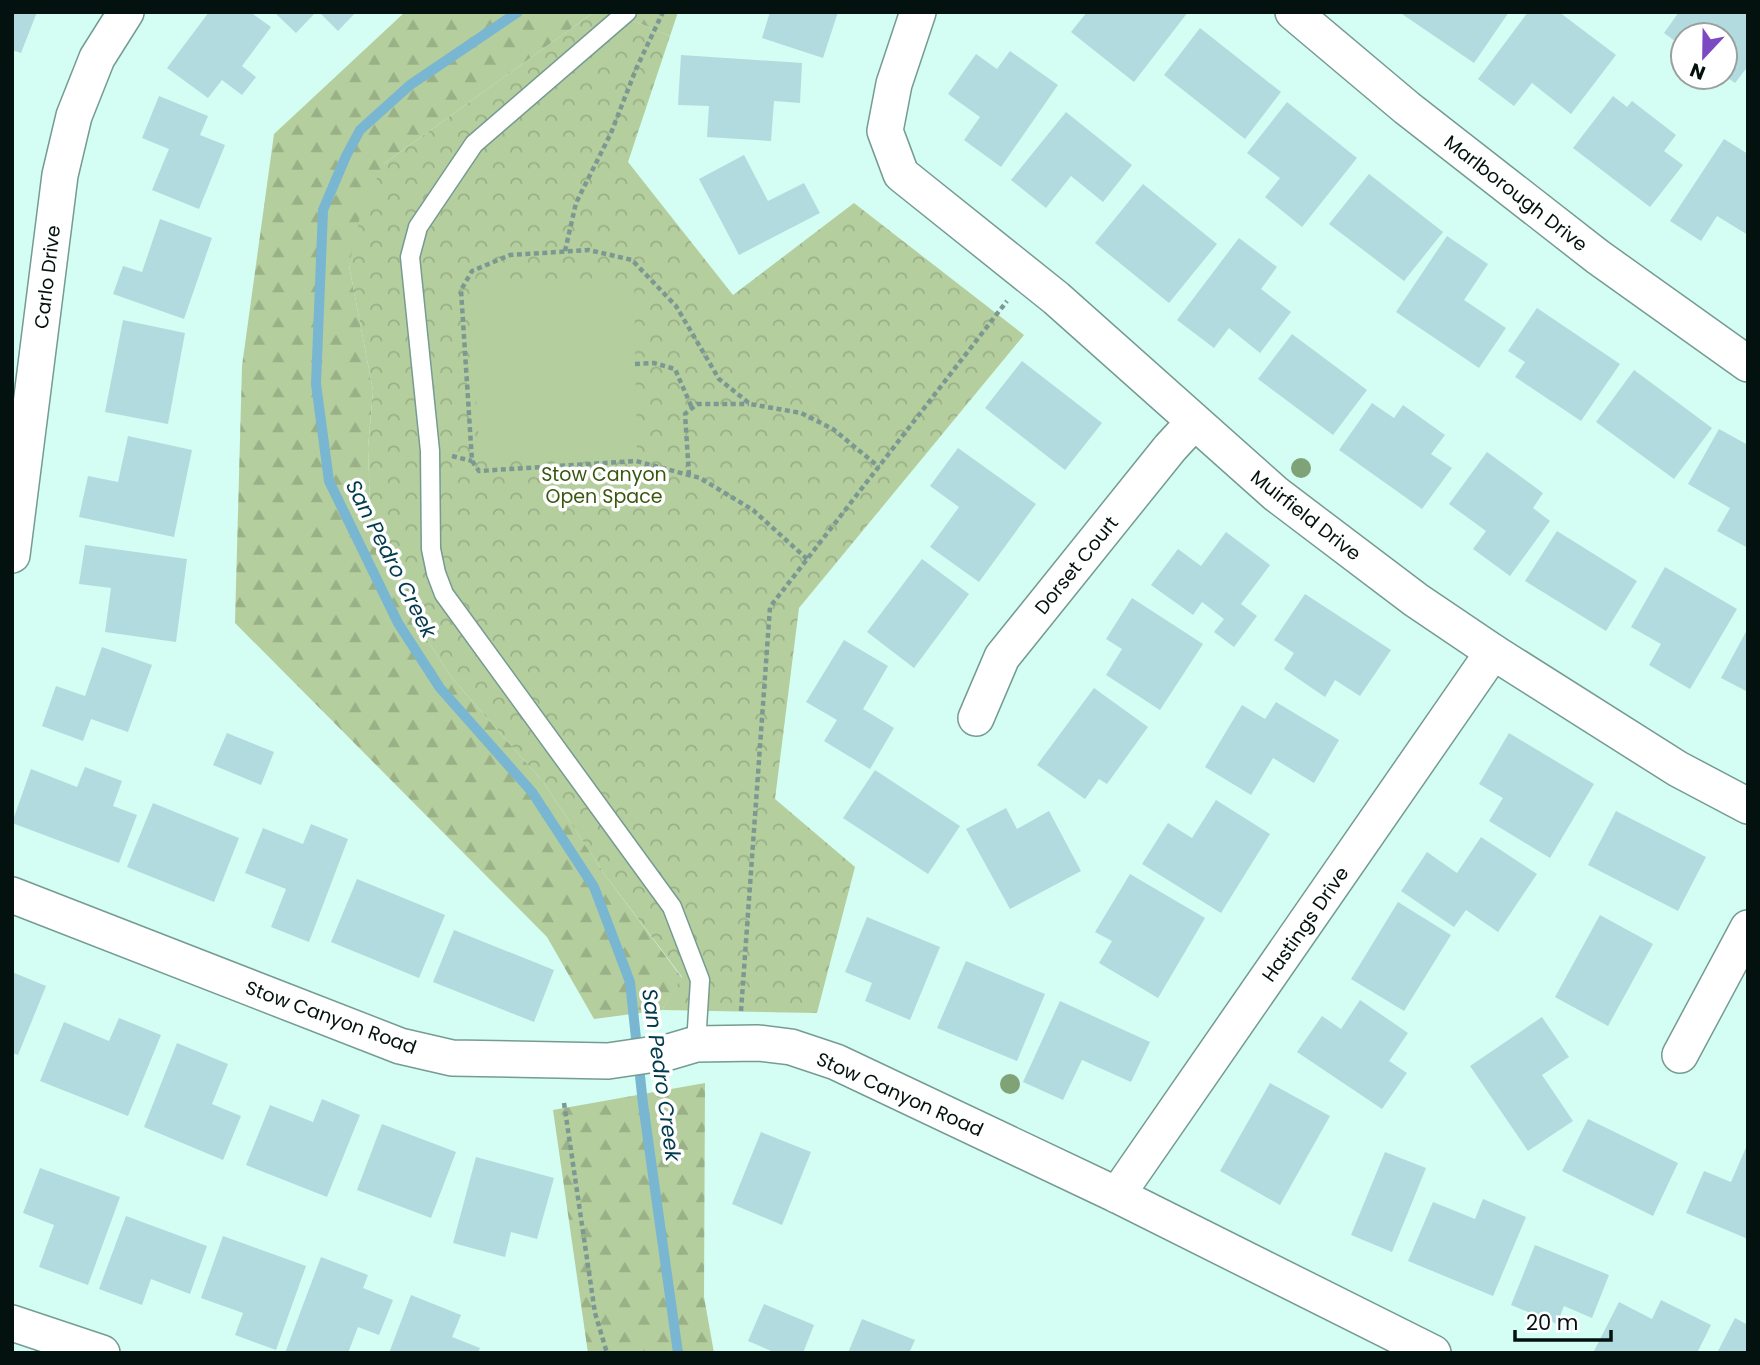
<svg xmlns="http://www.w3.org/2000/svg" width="1760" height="1365" viewBox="0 0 1760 1365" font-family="Poppins,sans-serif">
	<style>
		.forest { fill: url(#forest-firs) }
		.park { fill: url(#park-crowns) }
		.pitch { fill: #b5ce9e }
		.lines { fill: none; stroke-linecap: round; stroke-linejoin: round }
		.stream { stroke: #78b6d1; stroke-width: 10 }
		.building { fill: #b2dbdf }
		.service-casing { stroke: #759b92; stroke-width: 21 }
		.minor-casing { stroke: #759b92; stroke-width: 38 }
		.path { stroke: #7b9992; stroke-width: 4.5; stroke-dasharray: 5 3.5; stroke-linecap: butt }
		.service { stroke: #fff; stroke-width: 18 }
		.minor { stroke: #fff; stroke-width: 35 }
		.tree { fill: #7fa276 }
		.labels { text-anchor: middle; stroke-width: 7; stroke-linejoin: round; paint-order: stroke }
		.street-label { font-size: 19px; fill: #04120f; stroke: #fff }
		.park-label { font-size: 19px; fill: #39580f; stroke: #fff }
		.water-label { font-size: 21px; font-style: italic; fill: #003a4d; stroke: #fff }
	</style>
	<defs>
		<pattern id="forest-firs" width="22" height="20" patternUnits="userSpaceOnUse" patternTransform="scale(1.75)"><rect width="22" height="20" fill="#b5ce9e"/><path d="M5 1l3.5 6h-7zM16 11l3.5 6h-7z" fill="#9ab087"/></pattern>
		<pattern id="park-crowns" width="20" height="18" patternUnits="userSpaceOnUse" patternTransform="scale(1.75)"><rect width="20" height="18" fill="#b5ce9e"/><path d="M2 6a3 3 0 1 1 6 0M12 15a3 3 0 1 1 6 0" fill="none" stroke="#9ab087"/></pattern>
	</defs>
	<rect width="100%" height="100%" fill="#d4fdf3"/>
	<g class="forest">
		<polygon points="405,12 594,12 385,163 349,265 373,391 368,448 370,503 383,557 411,615 452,678 544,783 608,879 682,978 662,1010 594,1019 547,937 235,623 242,366 274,134"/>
		<polygon points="612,12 678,12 670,36"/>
		<polygon points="705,1083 704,1297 714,1353 588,1353 553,1110"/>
	</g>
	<polygon class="park" points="594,12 612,12 670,36 628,162 733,295 854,203 1024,335 799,608 775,799 855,867 817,1013 662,1010 682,977 608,879 544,783 452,678 411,615 383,557 370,503 368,448 373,391 349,265 363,204 385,163"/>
	<polygon class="pitch" points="634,279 637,453 480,461 469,285"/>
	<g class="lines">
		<polyline class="stream" points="518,12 410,85 360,130 346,156 323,210 316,384 329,481 398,623 440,688 532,792 594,887 630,982 643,1104 678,1353"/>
	</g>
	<g class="building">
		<polygon points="12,12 37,12 21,53 12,50"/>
		<polygon points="209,12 250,12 271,27 242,66 256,77 242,95 222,80 208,98 167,68"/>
		<polygon points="274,12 316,12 296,33"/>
		<polygon points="319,12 356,12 338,31"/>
		<polygon points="770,12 838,12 823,58 762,38"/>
		<polygon points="1087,12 1188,12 1134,82 1071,32"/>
		<polygon points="1399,12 1509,12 1474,63"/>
		<polygon points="1528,12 1559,12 1616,55 1571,114 1532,83 1514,106 1478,79"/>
		<polygon points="1679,12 1742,12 1748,16 1748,66 1735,83 1725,76 1725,35 1683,35 1683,47 1664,33"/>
		<polygon points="1200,28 1281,92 1245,139 1164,75"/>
		<polygon points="1010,51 1058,85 1001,167 964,140 980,117 948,94 976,54 997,69"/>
		<polygon points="681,55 802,63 800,103 774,101 771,141 707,137 709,106 678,105"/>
		<polygon points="159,96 208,116 200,135 225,145 199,209 152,190 169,149 142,138"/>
		<polygon points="1613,96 1627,107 1632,101 1676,135 1664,151 1683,165 1650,207 1573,148"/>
		<polygon points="1287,102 1357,158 1302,227 1265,197 1280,178 1247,153"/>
		<polygon points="1066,112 1132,165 1103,202 1071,176 1046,208 1011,180"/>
		<polygon points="1724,139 1748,154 1748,235 1717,216 1701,241 1670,221"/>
		<polygon points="744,155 768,201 804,183 820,213 739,255 699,179"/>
		<polygon points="1369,174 1443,232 1404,281 1329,224"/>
		<polygon points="1143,184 1217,244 1169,303 1095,243"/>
		<polygon points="160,219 212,238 184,319 113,294 123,266 142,272"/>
		<polygon points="1447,236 1488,264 1464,300 1506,328 1479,368 1396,312"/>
		<polygon points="1239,238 1277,267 1261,289 1291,312 1260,353 1229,328 1214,348 1177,320"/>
		<polygon points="1537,308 1620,364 1581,421 1515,377 1525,362 1508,351"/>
		<polygon points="123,320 185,333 168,424 105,412"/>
		<polygon points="1292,334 1367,390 1333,435 1258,379"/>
		<polygon points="1022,361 1102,423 1065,470 985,408"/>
		<polygon points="1634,370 1712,428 1674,479 1596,422"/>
		<polygon points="1372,403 1394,418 1403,405 1445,435 1431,454 1452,468 1422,509 1339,450"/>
		<polygon points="1719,429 1748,445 1748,548 1717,531 1730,508 1688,484"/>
		<polygon points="128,436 192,450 174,537 79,517 88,476 118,482"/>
		<polygon points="958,448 1036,504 979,582 930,547 959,507 930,486"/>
		<polygon points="1487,452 1543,493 1533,508 1550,521 1510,576 1473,549 1486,531 1449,504"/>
		<polygon points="1557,531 1637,581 1606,631 1525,581"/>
		<polygon points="1226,532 1270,565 1241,604 1257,616 1234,647 1214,632 1224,619 1202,602 1193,615 1151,585 1178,549 1201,566"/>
		<polygon points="85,545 187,559 176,642 105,632 111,588 79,584"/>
		<polygon points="922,559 969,594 914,668 867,632"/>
		<polygon points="1665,567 1737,609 1690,689 1649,665 1661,644 1631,627"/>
		<polygon points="1305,594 1391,650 1360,696 1335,680 1325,697 1284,669 1294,653 1274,640"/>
		<polygon points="1132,598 1203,644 1160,710 1106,675 1122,649 1106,639"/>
		<polygon points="1748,628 1748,692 1721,678"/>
		<polygon points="844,640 888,666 863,709 894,728 870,769 824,741 837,720 806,702"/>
		<polygon points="102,647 152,665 128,732 91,719 83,741 42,726 56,686 85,696"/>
		<polygon points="1094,688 1148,727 1107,784 1099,779 1085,799 1037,765"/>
		<polygon points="1276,702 1339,740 1314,783 1273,758 1251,795 1205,767 1242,705 1265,719"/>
		<polygon points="227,733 274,752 261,785 213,765"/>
		<polygon points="1509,733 1594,784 1550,858 1489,821 1503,798 1479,784"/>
		<polygon points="85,767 122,781 113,806 137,815 119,863 12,823 31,769 77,787"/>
		<polygon points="875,770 960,826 928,874 843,818"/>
		<polygon points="1216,800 1270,834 1221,913 1142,864 1168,823 1192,838"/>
		<polygon points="153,803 239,838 214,902 127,867"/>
		<polygon points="1006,808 1017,829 1049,811 1081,871 1010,909 966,829"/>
		<polygon points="1616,811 1706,857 1678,911 1588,865"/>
		<polygon points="311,824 348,839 309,942 271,927 286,889 245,873 263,828 303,844"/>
		<polygon points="1481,837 1537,874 1498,932 1466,910 1454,927 1401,891 1427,852 1457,873"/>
		<polygon points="1130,874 1205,918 1158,998 1099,963 1112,941 1095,932"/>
		<polygon points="357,879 445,915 419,978 331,942"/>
		<polygon points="1398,902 1451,935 1404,1011 1351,979"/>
		<polygon points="1600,915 1653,944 1608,1026 1555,997"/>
		<polygon points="867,917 940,947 910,1020 865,1001 872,983 845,972"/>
		<polygon points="454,930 554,970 534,1022 433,982"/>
		<polygon points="966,961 1045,994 1017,1061 937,1028"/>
		<polygon points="12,972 46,986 18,1055 12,1053"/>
		<polygon points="1360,1000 1408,1033 1389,1061 1407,1073 1382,1109 1297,1052 1322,1016 1341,1029"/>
		<polygon points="1060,1001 1150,1042 1131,1082 1082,1060 1063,1100 1023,1082"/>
		<polygon points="1542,1017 1569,1057 1542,1075 1573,1121 1528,1151 1470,1066"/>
		<polygon points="119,1018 161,1035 128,1116 40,1081 64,1022 109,1041"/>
		<polygon points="177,1043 228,1064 212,1104 241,1116 223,1160 144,1127"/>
		<polygon points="1270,1083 1330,1116 1280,1205 1220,1171"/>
		<polygon points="322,1099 360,1115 327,1197 246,1165 270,1105 313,1122"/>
		<polygon points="1588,1119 1678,1163 1653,1216 1562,1171"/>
		<polygon points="382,1124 456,1152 431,1218 357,1190"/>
		<polygon points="761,1132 811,1152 782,1225 732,1204"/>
		<polygon points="1748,1143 1748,1239 1686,1213 1704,1171 1731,1182"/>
		<polygon points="1385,1152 1426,1168 1392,1252 1351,1235"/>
		<polygon points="476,1157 554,1178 537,1239 511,1232 505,1257 453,1243"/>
		<polygon points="40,1168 120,1197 88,1285 39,1267 54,1225 23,1213"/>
		<polygon points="1483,1199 1526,1217 1493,1296 1408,1261 1433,1202 1475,1219"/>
		<polygon points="126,1216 207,1246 190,1294 151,1279 142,1305 99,1289"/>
		<polygon points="223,1236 306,1266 276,1350 235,1335 243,1313 201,1298"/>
		<polygon points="1535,1245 1609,1275 1592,1318 1564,1306 1557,1324 1511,1305"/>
		<polygon points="321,1257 368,1275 363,1288 393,1300 379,1335 358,1327 348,1353 285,1353"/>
		<polygon points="411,1295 461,1315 452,1337 480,1348 478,1353 389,1353"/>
		<polygon points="1661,1300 1711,1325 1697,1353 1593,1353 1619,1302 1652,1319"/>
		<polygon points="764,1304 814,1325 803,1353 776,1353 748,1341"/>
		<polygon points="1735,1318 1748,1325 1748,1353 1717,1353"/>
		<polygon points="862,1319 915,1340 909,1353 848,1353"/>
	</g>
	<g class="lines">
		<defs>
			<polyline id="service" points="627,12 474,144 418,227 410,257 430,451 431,549 436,573 444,594 672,907 700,980 696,1044"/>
			<g id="minor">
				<polyline points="918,12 894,84 885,131 901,174 1056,298 1276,494 1416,600 1493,652 1678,769 1748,806"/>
				<polyline points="1293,12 1407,108 1598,257 1748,364"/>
				<polyline points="12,555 60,175 74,116 97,58 126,12"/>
				<polyline points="976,718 1002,657 1170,448 1194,422"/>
				<polyline points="12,895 400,1046 452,1058 608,1061 669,1052 696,1044 758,1043 791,1047 836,1062 1117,1195 1433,1353"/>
				<polyline points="1680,1055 1748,928"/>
				<polyline points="1117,1195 1493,652"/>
				<polyline points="12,1323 102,1353"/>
			</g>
		</defs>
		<use href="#service" class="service-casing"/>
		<use href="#minor" class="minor-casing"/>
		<g class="path">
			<polyline points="565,251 576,203 611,133 636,69 663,12"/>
			<polyline points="635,364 654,363 675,369 692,408"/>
			<polyline points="452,456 472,461"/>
			<polyline points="689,475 685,414 697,404 749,404"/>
			<polyline points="807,559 753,510 700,478 636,461 479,471 472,461 461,290 472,271 510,255 589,250 632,260 676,306 719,379 750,404 801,413 833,429 879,467"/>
			<polyline points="741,1011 770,607 1007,301"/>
			<polyline points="564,1103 595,1313 607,1353"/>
		</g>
		<use href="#service" class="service"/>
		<use href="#minor" class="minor"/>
	</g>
	<g class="tree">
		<circle cx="1301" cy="468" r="10"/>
		<circle cx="1010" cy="1084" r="10"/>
	</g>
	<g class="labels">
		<g class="street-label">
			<text transform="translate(1516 193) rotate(38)" y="7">Marlborough Drive</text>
			<text transform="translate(47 277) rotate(-83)" y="7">Carlo Drive</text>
			<text transform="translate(1306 515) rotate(38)" y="7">Muirfield Drive</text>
			<text transform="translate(1076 565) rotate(-51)" y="7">Dorset Court</text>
			<text transform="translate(1305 924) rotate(-55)" y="7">Hastings Drive</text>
			<text transform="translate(331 1017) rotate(20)" y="7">Stow Canyon Road</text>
			<text transform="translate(900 1094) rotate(24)" y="7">Stow Canyon Road</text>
		</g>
		<g class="park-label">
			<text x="604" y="481">Stow Canyon<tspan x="604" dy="22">Open Space</tspan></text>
		</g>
		<g class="water-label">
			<text transform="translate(391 559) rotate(63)" y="7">San Pedro Creek</text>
			<text transform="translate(661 1075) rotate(82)" y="7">San Pedro Creek</text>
		</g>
	</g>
	<rect width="1760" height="1365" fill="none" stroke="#04120f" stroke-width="28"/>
	<g transform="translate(1704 56) rotate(202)"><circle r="33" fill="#ffffff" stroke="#9ba09f" stroke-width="2"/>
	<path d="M0-5L12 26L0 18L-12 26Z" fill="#7b49c1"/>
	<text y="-10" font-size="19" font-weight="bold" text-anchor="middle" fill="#04120f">N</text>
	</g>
	<path d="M1515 1330v10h96v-10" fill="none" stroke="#04120f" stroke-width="3.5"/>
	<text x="1526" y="1330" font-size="21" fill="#04120f" stroke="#ffffff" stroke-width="5" paint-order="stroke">20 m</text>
</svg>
